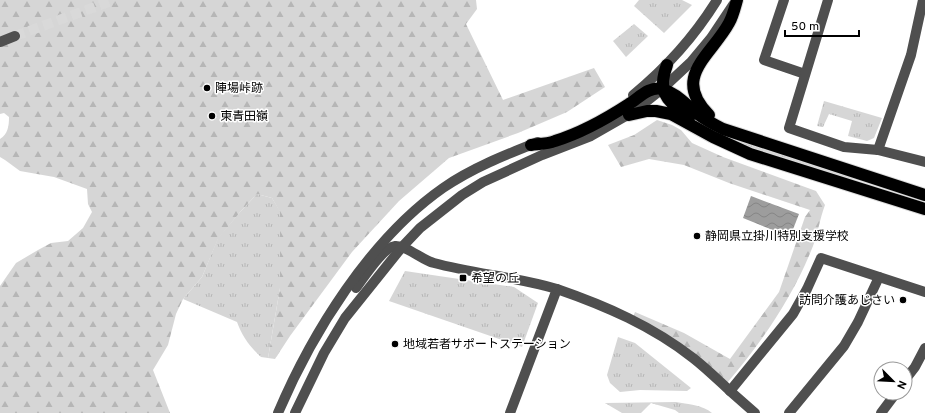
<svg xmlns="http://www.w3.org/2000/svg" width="925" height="413" viewBox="0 0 925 413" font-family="Overpass,'Noto Sans JP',sans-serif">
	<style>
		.grass { fill: url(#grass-tufts) }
		.forest { fill: url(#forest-firs) }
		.water { fill: url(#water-waves) }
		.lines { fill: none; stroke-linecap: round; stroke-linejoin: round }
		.minor-tunnel { stroke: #d9d9d9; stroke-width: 10; stroke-dasharray: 10 5; stroke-linecap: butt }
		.highway-casing { stroke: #dbdbdb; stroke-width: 14 }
		.minor { stroke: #4f4f4f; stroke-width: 10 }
		.highway { stroke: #000; stroke-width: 12 }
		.poi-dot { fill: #000; stroke: #fff; stroke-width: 1.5 }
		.labels { text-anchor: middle; stroke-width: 3; stroke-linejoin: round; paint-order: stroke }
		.poi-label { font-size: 12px; fill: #000; stroke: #fff; text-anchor: start }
	</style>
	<defs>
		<pattern id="grass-tufts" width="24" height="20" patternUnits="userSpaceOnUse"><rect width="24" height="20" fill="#d6d6d6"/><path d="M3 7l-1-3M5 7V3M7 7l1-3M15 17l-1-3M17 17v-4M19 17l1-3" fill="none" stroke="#b6b6b6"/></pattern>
		<pattern id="forest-firs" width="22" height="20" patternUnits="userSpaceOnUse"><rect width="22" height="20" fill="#d6d6d6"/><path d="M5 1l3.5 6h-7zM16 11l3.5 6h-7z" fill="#b6b6b6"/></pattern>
		<pattern id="water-waves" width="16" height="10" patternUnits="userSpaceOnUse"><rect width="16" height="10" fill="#9d9d9d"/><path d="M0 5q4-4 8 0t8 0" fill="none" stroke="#858585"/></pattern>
	</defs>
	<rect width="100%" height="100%" fill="#fff"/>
	<g class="grass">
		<polygon points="639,0 682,0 692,5 664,33 634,6"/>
		<polygon points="634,24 648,36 626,57 613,41"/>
		<polygon points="824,101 882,118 874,138 867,141 848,136 852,121 829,114 823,127 817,126"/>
		<polygon points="689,111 853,176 854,179 851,181 740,145 719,134"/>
		<path d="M257,194L272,198L280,211V288L268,358L261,357C250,347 242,336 237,322L183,299L202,277L218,238L241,211Z"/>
		<polygon points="405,271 514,287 538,303 522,347 389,301"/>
		<polygon points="618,337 635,343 691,388 687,391 640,390 620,392 610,383 607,375"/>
		<path d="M676,402C687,404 703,405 712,413H679L675,410L651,403L641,413H622L605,403Z"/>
	</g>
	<g class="forest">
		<path d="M0,0H476L477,9L466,24L503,100L594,68L605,87L567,112L518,133L449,158L399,201L352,252L290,336L275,359L268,358L280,288V212L272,198L257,194L241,211L218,239L202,277L183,299L176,314L168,345L153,370L170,413H0V286L16,263L38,250L51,243L68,241L83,228L92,212L88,204L87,189L54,177L20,171L5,160L0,157V139C8,134 9,126 9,117L4,113L0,114Z"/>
		<path d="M657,120L672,125L681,130L692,143L723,157L816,191L825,205C820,218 818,233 813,246C793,297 762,342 727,383L633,317L635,312L684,333L730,359L779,292L805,217L810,210L729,183L684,165L649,159L621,167L608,145L634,135Z"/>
	</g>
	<polygon class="water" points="751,196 799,214 790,237 743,218"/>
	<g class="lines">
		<polyline class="minor-tunnel" points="15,36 114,0"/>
		<defs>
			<g id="highway">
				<path d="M667,65C656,94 668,100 689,118"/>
				<polyline points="629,115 647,111 656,111 671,114 713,137 750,154 925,209"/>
				<path d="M709,115C671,77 711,56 729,23C733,16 735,7 737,0"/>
				<path d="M531,145C538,144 547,144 555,141C581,133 606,119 629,104C639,98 649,86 662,89C677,93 687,106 699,115C707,121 715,125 723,129L925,195"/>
			</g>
		</defs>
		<use href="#highway" class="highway-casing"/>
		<g class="minor">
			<polyline points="784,0 764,60 805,74"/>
			<polyline points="828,0 789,128 844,147 878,150 925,162"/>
			<polyline points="0,42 15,36"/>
			<path d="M633,95C666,68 694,37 717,0"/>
			<polyline points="878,150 911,55 923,0"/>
			<path d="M356,288C363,279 383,247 395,246C406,245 422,260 434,263C475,274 517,277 557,289L510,413"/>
			<path d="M557,289C606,306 652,326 693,358C706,368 718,380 730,391"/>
			<polyline points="905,380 915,367 925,348"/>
			<path d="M278,413C312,333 370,239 443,188C472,168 505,155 538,142"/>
			<polyline points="295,413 324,353 345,318 402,247 420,228 462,195 483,182 542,155 591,136 633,112 662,89 691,62 711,38 733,5"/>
			<polyline points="755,413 730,391 793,314 807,289 821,258 925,292"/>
			<polyline points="789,413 844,346 858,322 879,277"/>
			<polyline points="881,413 896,393"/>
		</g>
		<use href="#highway" class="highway"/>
	</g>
	<g class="poi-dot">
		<circle cx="207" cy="88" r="4"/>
		<circle cx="212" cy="116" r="4"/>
		<circle cx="697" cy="236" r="4"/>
		<rect x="459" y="274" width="8" height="8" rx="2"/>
		<circle cx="903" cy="300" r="4"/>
		<circle cx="395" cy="344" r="4"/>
	</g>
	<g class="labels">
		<g class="poi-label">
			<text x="215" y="92">陣場峠跡</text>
			<text x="220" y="120">東青田嶺</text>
			<text x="705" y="240">静岡県立掛川特別支援学校</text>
			<text x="471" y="282">希望の丘</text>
			<text x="895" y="304" text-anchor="end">訪問介護あじさい</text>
			<text x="403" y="348">地域若者サポートステーション</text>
		</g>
	</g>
	<g transform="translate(893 381) rotate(114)"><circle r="19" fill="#ffffff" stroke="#999999"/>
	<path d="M0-3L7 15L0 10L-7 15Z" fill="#000000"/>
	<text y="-6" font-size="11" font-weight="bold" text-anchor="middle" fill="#000000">N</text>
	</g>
	<path d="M785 30v6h74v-6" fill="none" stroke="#000000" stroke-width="2"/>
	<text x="791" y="30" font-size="12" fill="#000000" stroke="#ffffff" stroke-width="3" paint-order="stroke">50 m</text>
</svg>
